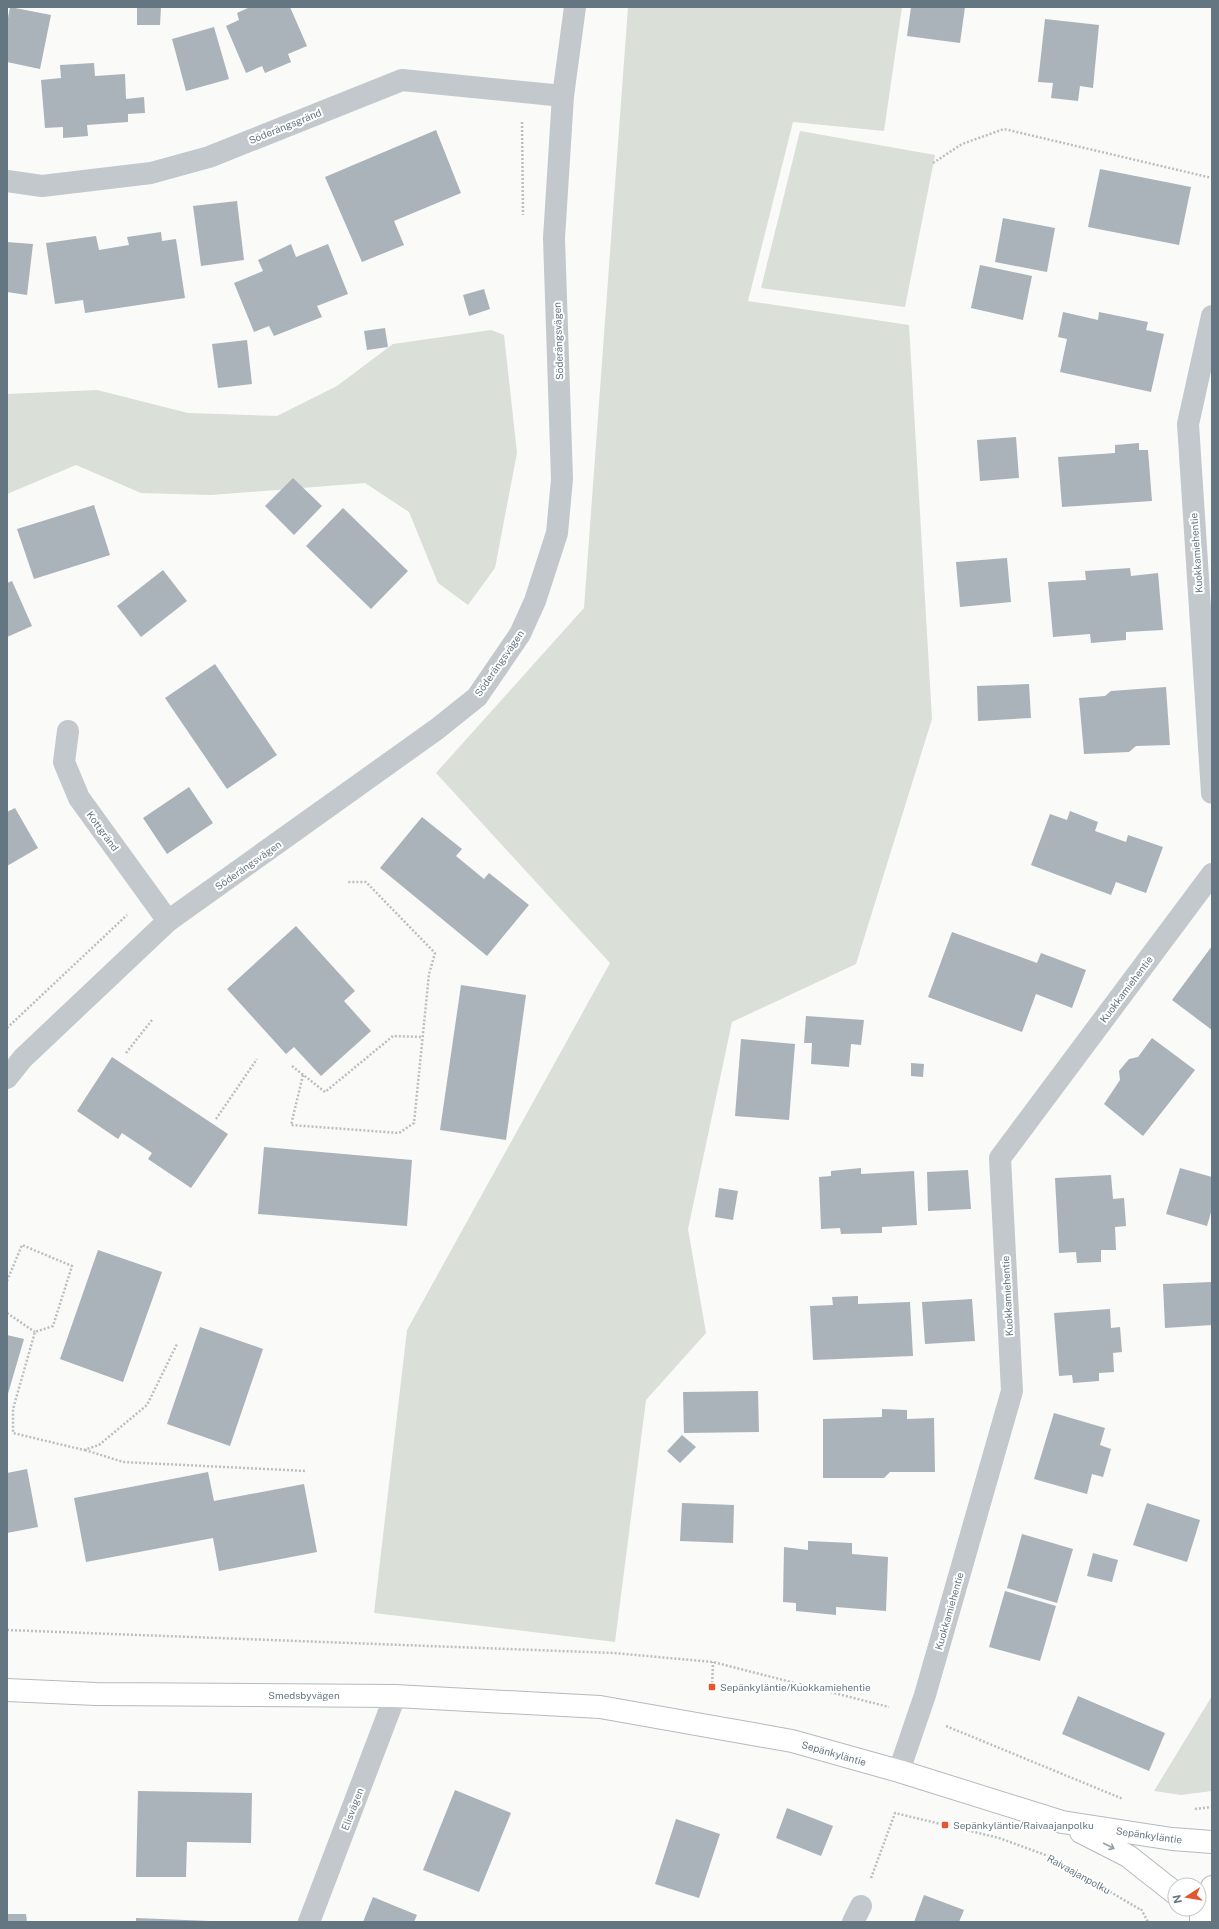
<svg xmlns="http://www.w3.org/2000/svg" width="1219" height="1929" viewBox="0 0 1219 1929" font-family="'Public Sans',sans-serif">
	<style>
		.green { fill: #dadfd7 }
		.building { fill: #aab3b9 }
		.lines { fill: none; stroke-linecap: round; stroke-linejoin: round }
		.major-casing { stroke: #b5babe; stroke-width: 24 }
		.path { stroke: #bbbfc2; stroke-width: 2.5; stroke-dasharray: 2 2; stroke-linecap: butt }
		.minor { stroke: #c3c8cc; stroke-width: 22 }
		.major { stroke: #fff; stroke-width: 22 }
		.oneway { stroke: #939fa8 }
		.poi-dot { fill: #e4572e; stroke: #fff; stroke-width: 1.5 }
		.labels { text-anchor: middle; stroke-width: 4; stroke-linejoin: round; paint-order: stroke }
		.street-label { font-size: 10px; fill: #657683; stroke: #fff }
		.poi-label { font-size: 10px; fill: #657683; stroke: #fff; text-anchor: start }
	</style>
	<rect width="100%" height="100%" fill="#fafaf8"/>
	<g class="green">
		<polygon points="628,7 902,7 884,131 793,122 748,301 909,325 932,719 856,964 732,1022 688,1229 706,1333 646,1400 615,1642 374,1613 407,1330 610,963 436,773 584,608"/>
		<polygon points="800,131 935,155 905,307 761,288"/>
		<polygon points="491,330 504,335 517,453 495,568 468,605 438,583 409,512 365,483 211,495 141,493 76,465 7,494 7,394 97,390 188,413 277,416 337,386 393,344"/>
		<polygon points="1212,1696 1212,1791 1181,1795 1154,1791"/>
	</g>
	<g class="building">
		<polygon points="10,7 51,15 40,69 7,62 7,23"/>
		<polygon points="137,7 161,7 160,25 137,25"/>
		<polygon points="250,7 264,7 265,8 290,7 307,46 288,54 291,62 265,73 262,66 246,73 226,26 239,20 237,13"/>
		<polygon points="911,7 965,7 960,43 907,36"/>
		<polygon points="1045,19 1099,25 1093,88 1080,86 1078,101 1051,98 1053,83 1038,82"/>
		<polygon points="214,27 229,79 186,91 172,39"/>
		<polygon points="94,63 95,76 125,74 126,99 144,97 145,113 128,114 128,122 87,125 88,136 63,138 63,127 45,128 41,80 61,78 60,65"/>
		<polygon points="436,130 461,193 394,221 404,245 362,262 325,177"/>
		<polygon points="1100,169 1191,187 1179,245 1088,227"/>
		<polygon points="237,201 244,260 201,266 193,206"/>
		<polygon points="1003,218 1055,228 1047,272 995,262"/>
		<polygon points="161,232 162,241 176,239 185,298 85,313 83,300 55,304 46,243 96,236 99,250 129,245 127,237"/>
		<polygon points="7,242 33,244 27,295 7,292"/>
		<polygon points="291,244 296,257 328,244 348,294 317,306 322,317 274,336 269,326 254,332 234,283 263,271 258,260"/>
		<polygon points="980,265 1032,276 1023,320 971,308"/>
		<polygon points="484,289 490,309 469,316 463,295"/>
		<polygon points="1063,312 1098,320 1099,312 1148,322 1146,330 1164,334 1151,392 1060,372 1067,339 1058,337"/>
		<polygon points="385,328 388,347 367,350 364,331"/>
		<polygon points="247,340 252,384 218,388 212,344"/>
		<polygon points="1016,437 1019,478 980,481 977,440"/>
		<polygon points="1139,443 1139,450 1148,450 1152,501 1062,507 1058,457 1115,453 1115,445"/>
		<polygon points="293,478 322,506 294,535 265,506"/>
		<polygon points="94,505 110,555 34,579 17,529"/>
		<polygon points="343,508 408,571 371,609 306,546"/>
		<polygon points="1007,558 1011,602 960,607 956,562"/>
		<polygon points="1130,568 1131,576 1158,573 1163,630 1126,632 1126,640 1091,643 1090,634 1053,637 1048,582 1086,580 1085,571"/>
		<polygon points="163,570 187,601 141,637 117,606"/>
		<polygon points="12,581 32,626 7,637 7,583"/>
		<polygon points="215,664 277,755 227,789 165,698"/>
		<polygon points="1029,684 1031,718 978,721 977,686"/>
		<polygon points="1166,687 1170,745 1136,746 1129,752 1084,754 1079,698 1105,696 1111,691"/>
		<polygon points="189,787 213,823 167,854 143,818"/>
		<polygon points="15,808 38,848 7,866 7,812"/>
		<polygon points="1070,811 1098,822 1095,831 1126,842 1128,835 1163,847 1146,893 1116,882 1111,895 1031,865 1050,814 1067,820"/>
		<polygon points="422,817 462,849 456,856 484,879 489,873 529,905 487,956 380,868"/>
		<polygon points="296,926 355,991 344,1001 371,1031 321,1076 294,1047 286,1054 227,989"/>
		<polygon points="952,932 1037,963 1041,953 1086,970 1072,1008 1036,994 1022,1032 928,997"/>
		<polygon points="1212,946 1212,1030 1172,1000"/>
		<polygon points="461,985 526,995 506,1140 440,1130"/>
		<polygon points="806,1016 864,1020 861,1045 851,1044 849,1067 811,1064 812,1043 804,1043"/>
		<polygon points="1152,1038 1195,1070 1143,1136 1104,1104 1120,1080 1119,1071 1129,1059 1138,1057"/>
		<polygon points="741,1039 795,1044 789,1120 735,1116"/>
		<polygon points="112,1057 228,1134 191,1188 148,1159 152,1153 122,1133 118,1139 77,1111"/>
		<polygon points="911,1063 924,1064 923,1077 911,1076"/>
		<polygon points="264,1147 412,1160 407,1226 258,1214"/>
		<polygon points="861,1168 861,1174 914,1171 917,1225 882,1227 882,1233 841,1234 840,1228 821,1229 819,1177 831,1176 831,1171"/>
		<polygon points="1180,1168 1212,1177 1212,1209 1207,1226 1166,1214"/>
		<polygon points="968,1170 971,1209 928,1211 927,1172"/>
		<polygon points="1111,1175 1113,1199 1124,1198 1126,1226 1115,1227 1116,1250 1101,1250 1101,1262 1077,1263 1076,1252 1059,1253 1055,1178"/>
		<polygon points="719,1188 738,1191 733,1220 715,1217"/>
		<polygon points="98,1250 162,1272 123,1382 60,1359"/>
		<polygon points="1211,1282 1212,1325 1165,1328 1163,1284"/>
		<polygon points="858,1296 858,1304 910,1302 913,1356 813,1360 810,1306 833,1305 832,1297"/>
		<polygon points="972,1299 975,1341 925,1344 922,1302"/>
		<polygon points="1110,1309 1111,1328 1120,1327 1122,1352 1113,1353 1114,1372 1099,1373 1099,1381 1073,1383 1072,1375 1059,1376 1054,1313"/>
		<polygon points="200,1327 263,1349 230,1446 167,1424"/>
		<polygon points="7,1335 24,1339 7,1397"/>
		<polygon points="758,1391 759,1432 684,1433 683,1392"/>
		<polygon points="882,1409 907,1410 907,1419 934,1418 935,1472 890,1472 884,1478 823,1478 823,1419 882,1417"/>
		<polygon points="1054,1413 1105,1428 1100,1445 1111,1449 1103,1477 1092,1474 1087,1494 1034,1479"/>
		<polygon points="682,1435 696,1447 680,1463 667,1451"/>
		<polygon points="27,1469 38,1527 7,1533 7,1473"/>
		<polygon points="208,1472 214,1501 304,1484 317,1552 219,1571 213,1538 86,1562 74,1498"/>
		<polygon points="682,1503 734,1505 733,1543 680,1541"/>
		<polygon points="1147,1503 1200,1520 1187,1562 1133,1545"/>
		<polygon points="1022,1534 1073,1549 1057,1603 1007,1588"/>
		<polygon points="808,1541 852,1543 852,1554 888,1557 886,1611 836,1607 836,1615 796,1611 796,1603 783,1602 784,1547 808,1550"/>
		<polygon points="1093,1553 1118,1560 1112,1582 1087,1576"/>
		<polygon points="1005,1591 1056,1606 1040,1661 989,1647"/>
		<polygon points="1078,1696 1165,1733 1149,1771 1062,1734"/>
		<polygon points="455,1790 511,1813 479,1892 423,1870"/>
		<polygon points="138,1791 252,1793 251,1843 187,1842 186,1877 136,1877"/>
		<polygon points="787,1808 833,1826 821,1856 776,1838"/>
		<polygon points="676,1819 720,1834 699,1898 655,1884"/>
		<polygon points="924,1895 964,1910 959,1922 914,1922"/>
		<polygon points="373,1897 417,1915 414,1922 363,1922"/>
		<polygon points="7,1914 26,1914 27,1922 7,1922"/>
		<polygon points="136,1918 210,1921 210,1922 136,1922"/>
	</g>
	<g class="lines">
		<defs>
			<g id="major">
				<polyline points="7,1690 96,1694 395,1696 600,1707 792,1741 899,1771 1062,1822 1172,1839 1212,1842"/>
				<polyline points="1081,1832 1128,1856 1175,1893"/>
				<polyline points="1201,1922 1201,1913 1212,1887"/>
			</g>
		</defs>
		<use href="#major" class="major-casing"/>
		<g class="path">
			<polyline points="522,122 523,215"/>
			<polyline points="933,163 962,144 1004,129 1212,178"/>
			<polyline points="7,1028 127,915"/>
			<polyline points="126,1053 152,1020"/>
			<polyline points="292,1066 325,1092 393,1036 422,1037"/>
			<polyline points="303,1075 291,1125 399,1133 414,1123 429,974 435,953 366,882 348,882"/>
			<polyline points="216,1119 257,1059"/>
			<polyline points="7,1281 22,1245 72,1266 53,1326 35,1332 13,1409 13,1433 84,1450 99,1445 147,1405 177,1344"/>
			<polyline points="7,1313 35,1332"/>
			<polyline points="85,1450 123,1462 306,1471"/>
			<polyline points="7,1630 614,1653 713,1662 889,1707"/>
			<polyline points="712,1687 713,1662"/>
			<polyline points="946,1726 1123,1799"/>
			<polyline points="1195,1809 1212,1807"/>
			<polyline points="871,1878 895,1813 999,1838 1051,1857 1141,1910"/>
			<polyline points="1141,1909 1148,1922"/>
		</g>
		<g class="minor">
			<polyline points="7,181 42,186 151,173 209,157 402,80 563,96"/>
			<polyline points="1212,316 1188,424 1212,793"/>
			<polyline points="68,731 64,762 79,798 168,921"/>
			<polyline points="7,1078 23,1058 168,921 437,729 477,697 520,634 535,601 557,533 562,479 554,238 563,96 575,7"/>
			<polyline points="899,1771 925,1695 1012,1391 1000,1158 1212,874"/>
			<polyline points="309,1922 395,1696"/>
			<polyline points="853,1922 861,1906"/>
		</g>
		<use href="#major" class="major"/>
	</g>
	<defs><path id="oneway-shaft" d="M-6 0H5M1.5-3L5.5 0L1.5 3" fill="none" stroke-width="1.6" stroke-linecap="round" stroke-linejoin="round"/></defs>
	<use class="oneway" href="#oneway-shaft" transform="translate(1109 1846) rotate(27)"/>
	<g class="poi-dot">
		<rect x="708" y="1683" width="8" height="8" rx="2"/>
		<rect x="941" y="1821" width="8" height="8" rx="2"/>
	</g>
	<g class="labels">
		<g class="street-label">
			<text transform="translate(285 126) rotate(-22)" y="4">Söderängsgränd</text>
			<text transform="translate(558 341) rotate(-92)" y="4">Söderängsvägen</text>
			<text transform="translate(1196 553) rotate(-94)" y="4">Kuokkamiehentie</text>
			<text transform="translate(499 663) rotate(-55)" y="4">Söderängsvägen</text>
			<text transform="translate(103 831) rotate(54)" y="4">Kottgränd</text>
			<text transform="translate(248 865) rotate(-35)" y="4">Söderängsvägen</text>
			<text transform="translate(1126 989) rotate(-53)" y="4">Kuokkamiehentie</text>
			<text transform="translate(1007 1296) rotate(-93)" y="4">Kuokkamiehentie</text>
			<text transform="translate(949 1611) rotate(-74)" y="4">Kuokkamiehentie</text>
			<text x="304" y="1699">Smedsbyvägen</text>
			<text transform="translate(834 1753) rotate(16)" y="4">Sepänkyläntie</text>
			<text transform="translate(352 1809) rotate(-69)" y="4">Elisvägen</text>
			<text transform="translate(1149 1835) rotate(8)" y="4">Sepänkyläntie</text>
			<text transform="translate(1079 1874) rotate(29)" y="4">Raivaajanpolku</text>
		</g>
		<g class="poi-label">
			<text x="720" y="1691">Sepänkyläntie/Kuokkamiehentie</text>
			<text x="953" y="1829">Sepänkyläntie/Raivaajanpolku</text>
		</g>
	</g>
	<rect width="1219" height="1929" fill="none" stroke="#657683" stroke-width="16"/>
	<g transform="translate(1187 1897) rotate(258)"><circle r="19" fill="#ffffff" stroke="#c1c8cd"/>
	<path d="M0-3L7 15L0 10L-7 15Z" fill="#e4572e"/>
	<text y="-6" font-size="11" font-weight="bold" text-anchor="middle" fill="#657683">N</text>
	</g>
</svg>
